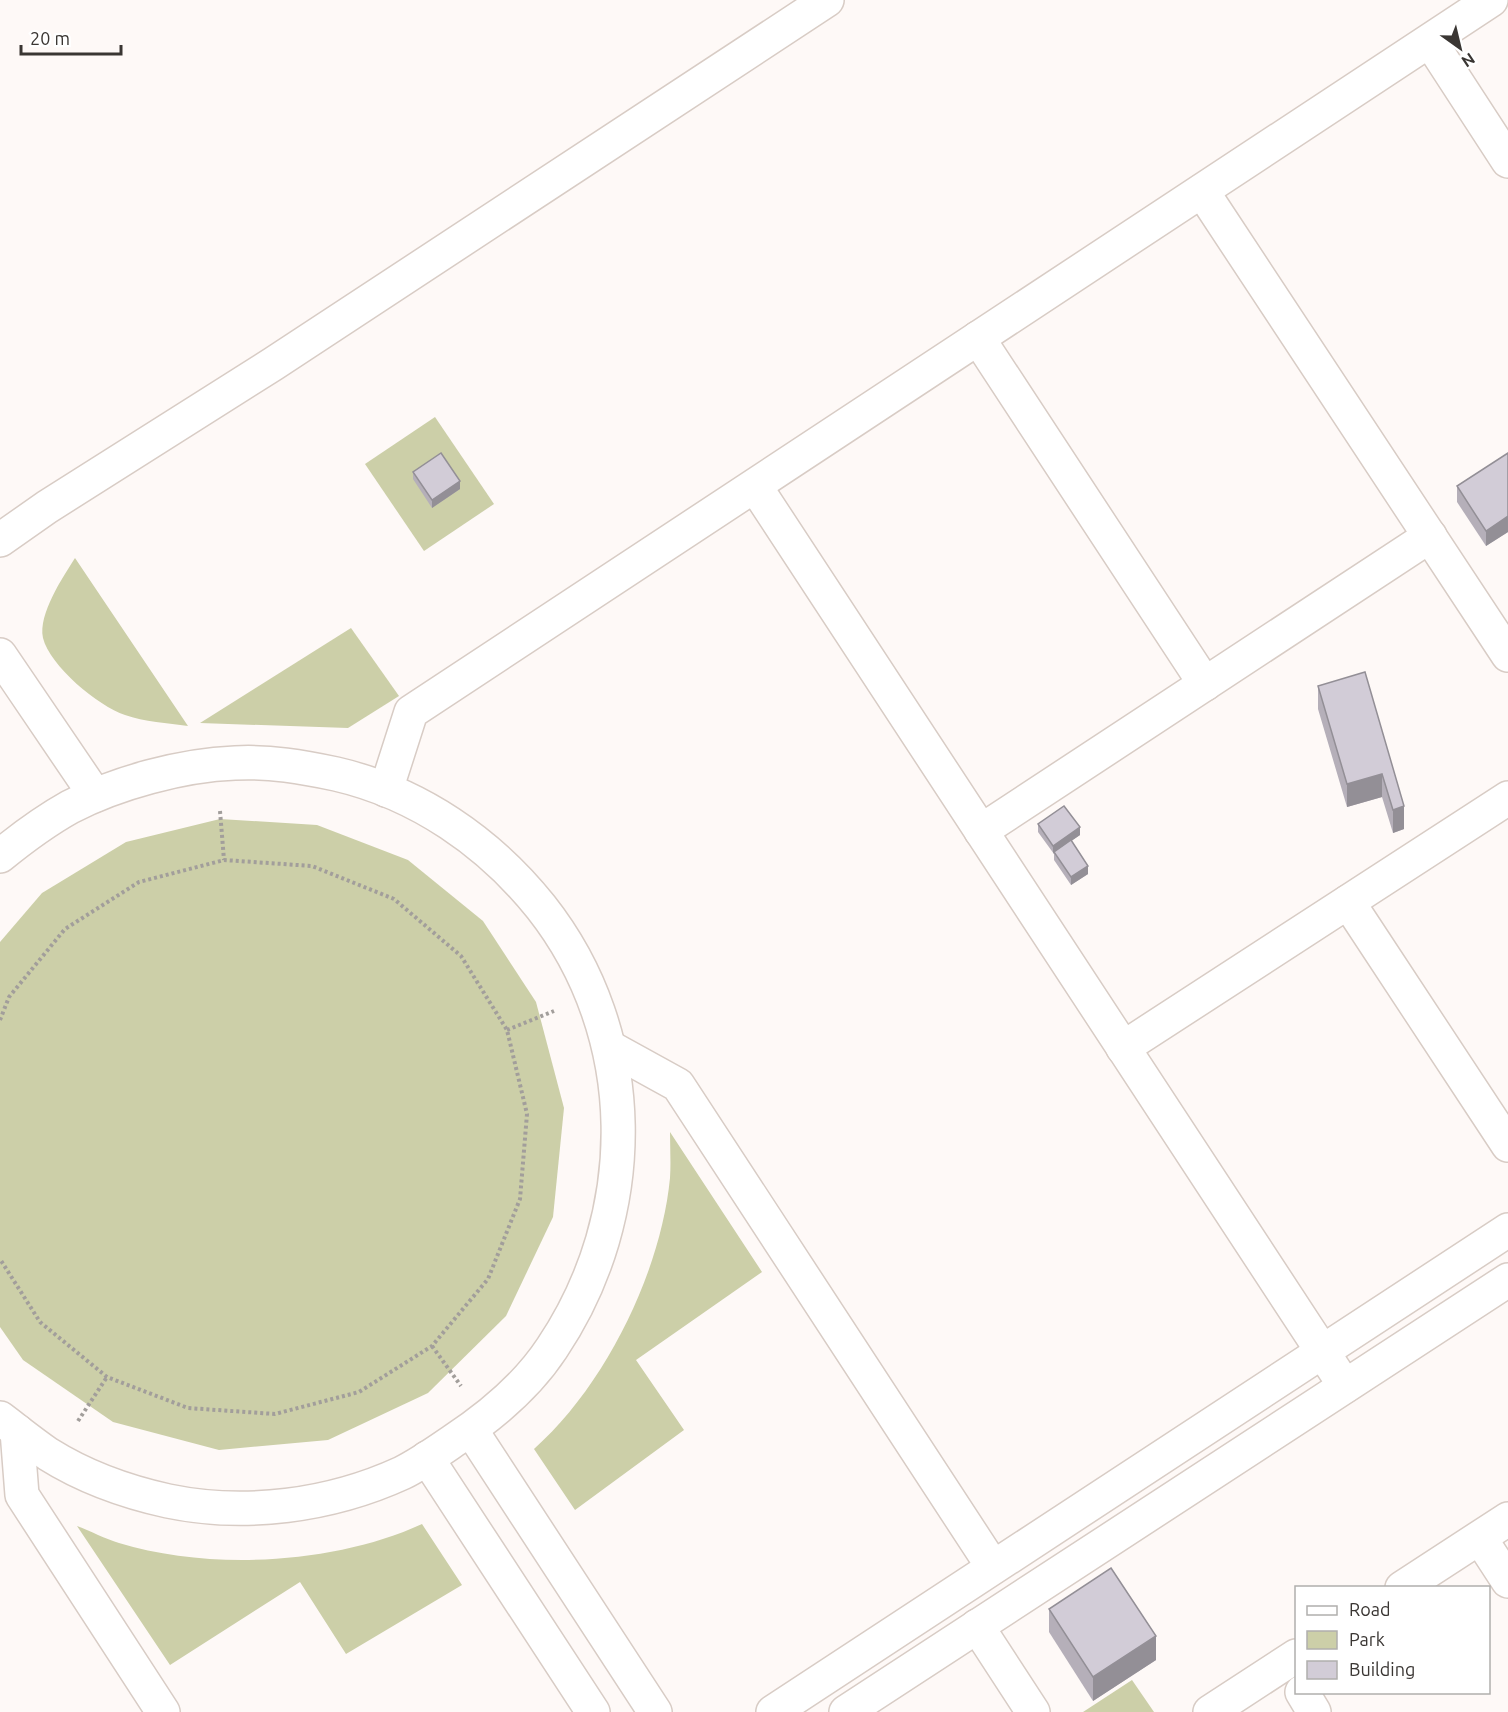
<svg xmlns="http://www.w3.org/2000/svg" width="1508" height="1712" viewBox="0 0 1508 1712" font-family="Ubuntu,sans-serif">
	<style>
		.green { fill: #cccfa8 }
		.lines { fill: none; stroke-linecap: round; stroke-linejoin: round }
		.street-casing { stroke: #d8ccc5; stroke-width: 36 }
		.secondary-casing { stroke: #d8ccc5; stroke-width: 36 }
		.path { stroke: #a29e9b; stroke-width: 4; stroke-dasharray: 3 3; stroke-linecap: butt }
		.street { stroke: #fff; stroke-width: 33 }
		.secondary { stroke: #fff; stroke-width: 33 }
		.wall { fill: #b5afb9 }
		.shaded-wall { fill: #938f96 }
		.building { fill: #d2ccd7; stroke: #938f96; stroke-width: 1.5 }
	</style>
	<rect width="100%" height="100%" fill="#fef9f7"/>
	<g class="green">
		<polygon points="435,417 494,504 424,551 365,464"/>
		<path d="M75,558L188,726C168,723 144,722 125,715C98,706 50,666 43,638C38,614 63,577 75,558Z"/>
		<polygon points="351,628 399,696 348,728 200,723"/>
		<polygon points="220,819 317,825 408,860 483,921 536,1002 564,1108 553,1217 506,1316 428,1393 328,1440 219,1450 113,1422 23,1360 0,1327 0,942 42,893 126,842"/>
		<path d="M670,1132L762,1272L636,1360L684,1430L575,1510L534,1449C605,1386 661,1272 670,1178C671,1163 670,1147 670,1132Z"/>
		<path d="M422,1524L462,1585L346,1654L300,1582L170,1665L77,1526C91,1531 105,1539 119,1543C211,1571 335,1564 422,1524Z"/>
		<polygon points="1132,1680 1154,1712 1083,1712"/>
	</g>
	<g class="lines">
		<defs>
			<g id="street">
				<polyline points="1430,41 1508,161"/>
				<polyline points="1202,191 1508,655"/>
				<polyline points="978,338 1205,684"/>
				<polyline points="755,486 1345,1386"/>
				<polyline points="0,655 95,795"/>
				<polyline points="386,790 411,712 1491,0"/>
				<polyline points="981,831 1430,536"/>
				<path d="M0,856C22,838 45,821 70,807C116,783 182,765 235,763C269,761 303,767 336,774C418,793 489,842 541,907C642,1035 642,1214 552,1348C527,1386 491,1416 453,1441C437,1452 420,1464 402,1473C330,1506 245,1517 168,1501C127,1492 83,1476 48,1454C32,1443 16,1430 0,1418"/>
				<polyline points="1348,902 1508,1145"/>
				<polyline points="609,1047 678,1085 993,1567"/>
				<polyline points="1123,1048 1508,798"/>
				<polyline points="471,1430 655,1712"/>
				<polyline points="17,1431 22,1495 163,1712"/>
				<polyline points="427,1458 593,1712"/>
				<polyline points="1480,1538 1508,1581"/>
				<polyline points="1402,1588 1508,1519"/>
				<polyline points="977,1626 1033,1712"/>
				<polyline points="1302,1692 1314,1712"/>
				<polyline points="773,1712 1508,1230"/>
				<polyline points="846,1712 1508,1280"/>
				<polyline points="1210,1712 1296,1656"/>
			</g>
			<polyline id="secondary" points="0,540 47,507 273,364 827,0"/>
		</defs>
		<use href="#street" class="street-casing"/>
		<use href="#secondary" class="secondary-casing"/>
		<g class="path">
			<polyline points="220,811 224,860"/>
			<polyline points="0,1020 9,997 65,929 139,882 224,860 312,866 394,899 461,956 507,1030 527,1114 520,1199 488,1279 432,1346 359,1392 275,1414 188,1408 107,1377 40,1322 0,1259"/>
			<polyline points="507,1030 554,1011"/>
			<polyline points="432,1346 461,1386"/>
			<polyline points="78,1421 107,1377"/>
		</g>
		<use href="#street" class="street"/>
		<use href="#secondary" class="secondary"/>
	</g>
	<g class="wall">
		<polygon points="1508,453 1508,532 1486,546 1457,502 1457,486"/>
		<polygon points="413,472 460,489 432,508 413,479"/>
		<polygon points="1365,672 1404,829 1393,833 1382,797 1347,807 1318,709 1318,686"/>
		<polygon points="1038,824 1080,835 1071,841 1088,874 1071,885 1054,860 1054,854 1038,832"/>
		<polygon points="1049,1609 1156,1660 1093,1701 1049,1632"/>
	</g>
	<g class="shaded-wall">
		<polygon points="460,481 460,489 432,508 432,500"/>
		<polygon points="1508,516 1508,532 1486,546 1486,531"/>
		<polygon points="1382,774 1382,797 1347,807 1347,784"/>
		<polygon points="1404,806 1404,829 1393,833 1393,810"/>
		<polygon points="1080,827 1080,835 1054,853 1054,852 1053,854 1053,846"/>
		<polygon points="1088,866 1088,874 1071,885 1071,877"/>
		<polygon points="1156,1636 1156,1660 1093,1701 1093,1677"/>
	</g>
	<g class="building">
		<polygon points="441,453 460,481 432,500 413,472"/>
		<polygon points="1508,453 1508,516 1486,531 1457,486"/>
		<polygon points="1365,672 1404,806 1393,810 1382,774 1347,784 1318,686"/>
		<polygon points="1064,806 1080,827 1053,846 1038,824"/>
		<polygon points="1071,840 1088,866 1071,877 1054,852"/>
		<polygon points="1111,1568 1156,1636 1093,1677 1049,1609"/>
	</g>
	<rect x="1295" y="1586" width="195" height="108" fill="#ffffff" stroke="#b0afad" stroke-width="1.5"/>
	<rect x="1307" y="1606" width="30" height="9" fill="#ffffff" stroke="#b0afad" stroke-width="1.5"/>
	<text x="1349" y="1616" font-size="18" fill="#3a3633">Road</text>
	<rect x="1307" y="1631" width="30" height="18" fill="#cccfa8" stroke="#b0afad" stroke-width="1.5"/>
	<text x="1349" y="1646" font-size="18" fill="#3a3633">Park</text>
	<rect x="1307" y="1661" width="30" height="18" fill="#d2ccd7" stroke="#b0afad" stroke-width="1.5"/>
	<text x="1349" y="1676" font-size="18" fill="#3a3633">Building</text>
	<g transform="translate(1460 48) rotate(146)" stroke="#ffffff" stroke-width="4.5" paint-order="stroke">
	<path d="M0-4.5L10 22L0 15L-10 22Z" fill="#3a3633"/>
	<text y="-9" font-size="16" font-weight="bold" text-anchor="middle" fill="#3a3633">N</text>
	</g>
	<path d="M21 45v9h100v-9" fill="none" stroke="#3a3633" stroke-width="3"/>
	<text x="30" y="45" font-size="18" fill="#3a3633" stroke="#ffffff" stroke-width="4.5" paint-order="stroke">20 m</text>
</svg>
